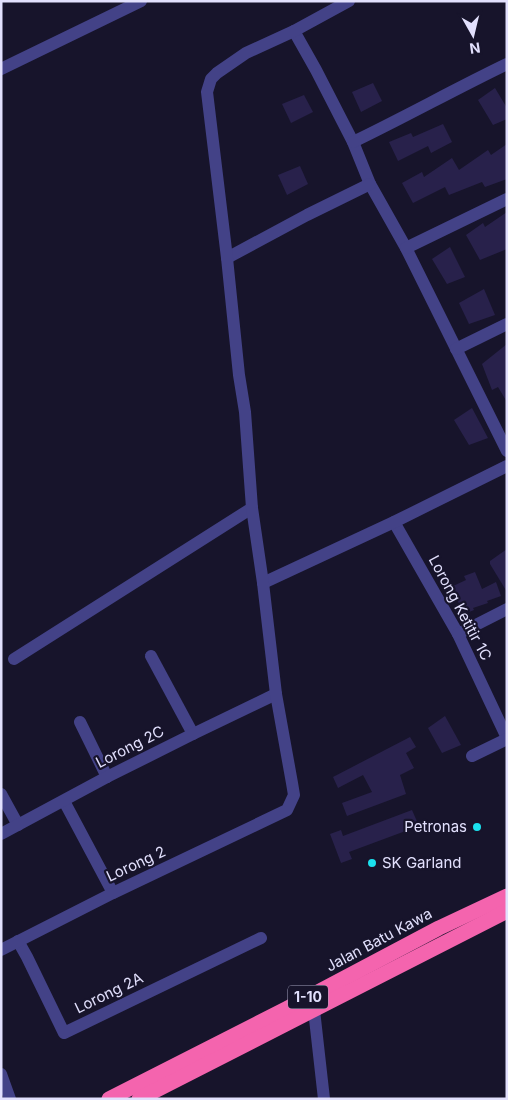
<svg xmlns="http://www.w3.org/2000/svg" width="508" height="1100" viewBox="0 0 508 1100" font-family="Inter,sans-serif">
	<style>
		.building { fill: #28214b }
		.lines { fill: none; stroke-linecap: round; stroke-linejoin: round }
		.minor { stroke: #434287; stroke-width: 12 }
		.highway { stroke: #f464ae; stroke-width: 15 }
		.poi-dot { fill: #1be1ee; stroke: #17142b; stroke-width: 2 }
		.labels { text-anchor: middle; stroke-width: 4.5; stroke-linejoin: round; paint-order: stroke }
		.shield { fill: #17142b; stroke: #a5a3be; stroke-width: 1 }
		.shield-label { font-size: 14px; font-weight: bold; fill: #e2e0fd }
		.street-label { font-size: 15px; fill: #e2e0fd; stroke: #17142b }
		.poi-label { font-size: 15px; fill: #e2e0fd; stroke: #17142b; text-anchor: end }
	</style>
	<rect width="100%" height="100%" fill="#17142b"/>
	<g class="building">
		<polygon points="373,83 382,101 361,112 352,92"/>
		<polygon points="495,88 507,108 507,119 493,125 478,100"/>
		<polygon points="304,95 313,112 291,123 282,104"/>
		<polygon points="443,124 452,142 431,153 428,146 398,161 389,142 411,133 413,137"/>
		<polygon points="507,144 507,179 485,187 482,182 449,195 445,187 413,203 402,183 422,172 424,177 452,158 459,170 488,150 491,155"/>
		<polygon points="300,166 308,184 287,195 278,175"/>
		<polygon points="507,212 507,249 480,260 466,235 483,223 485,227"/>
		<polygon points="450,247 465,277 447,284 432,259"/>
		<polygon points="484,289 495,315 469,324 459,303"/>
		<polygon points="507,344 507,402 498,387 492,390 482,364"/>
		<polygon points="472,408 488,438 469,445 454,420"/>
		<polygon points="507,549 507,592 490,564 490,561"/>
		<polygon points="475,572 482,589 496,582 501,596 487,601 488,603 473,608 474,610 464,614 451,587 466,580 464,576"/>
		<polygon points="445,716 461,745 442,753 428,728"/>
		<polygon points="410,737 416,747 406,753 414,768 400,775 406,794 347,816 342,803 372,792 363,775 338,788 333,777"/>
		<polygon points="412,810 419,826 349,852 352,859 341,863 330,834 341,830 343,836"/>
	</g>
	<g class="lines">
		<g class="minor">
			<polyline points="294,31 316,70 353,142 370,184 406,248 507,451"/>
			<polyline points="1,69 141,1"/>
			<path d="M353,142C405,117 455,89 507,64"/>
			<polyline points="406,248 507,199"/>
			<polyline points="227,258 307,215 370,184"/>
			<polyline points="456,349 507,324"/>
			<polyline points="394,522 458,634 507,738"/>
			<polyline points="263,583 394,522 507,466"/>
			<polyline points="458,634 507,609"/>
			<polyline points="151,656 193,734"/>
			<polyline points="14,659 252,508"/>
			<polyline points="80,722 107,777"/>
			<polyline points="472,756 507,739"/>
			<polyline points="1,794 18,825"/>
			<polyline points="64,801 113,893"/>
			<polyline points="1,834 107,777 193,734 276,694"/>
			<polyline points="18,941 27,957 64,1033 261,938"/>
			<polyline points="1,950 113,893 287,810 294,795 292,783 276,694 263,583 252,508 245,412 239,375 227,258 207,92 211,79 217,73 246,53 294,31 349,1"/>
			<polyline points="314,1010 324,1099"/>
			<polyline points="1,1074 10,1099"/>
		</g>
		<g class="highway">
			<polyline points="109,1099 286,1009 439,928 507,896"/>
			<polyline points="139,1099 507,911"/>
		</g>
	</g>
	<g class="poi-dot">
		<circle cx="477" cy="827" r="5"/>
		<circle cx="372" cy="863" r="5"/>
	</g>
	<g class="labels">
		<rect class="shield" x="288" y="985.5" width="40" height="23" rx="4"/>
		<g class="shield-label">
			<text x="308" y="1002">1-10</text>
		</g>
		<g class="street-label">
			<text transform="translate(460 608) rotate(62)" y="5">Lorong Ketitir 1C</text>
			<text transform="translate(130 747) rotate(-27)" y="5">Lorong 2C</text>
			<text transform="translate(136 864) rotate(-25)" y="5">Lorong 2</text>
			<text transform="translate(379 940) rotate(-28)" y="5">Jalan Batu Kawa</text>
			<text transform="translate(109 993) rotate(-26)" y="5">Lorong 2A</text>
		</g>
		<g class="poi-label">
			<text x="467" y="832">Petronas</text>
			<text x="382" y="868" text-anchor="start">SK Garland</text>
		</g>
	</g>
	<rect width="508" height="1100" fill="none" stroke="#e2e0fd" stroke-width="5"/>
	<g transform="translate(473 35) rotate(172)" stroke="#17142b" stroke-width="4" paint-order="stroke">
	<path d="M0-4L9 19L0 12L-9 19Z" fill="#e2e0fd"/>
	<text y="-8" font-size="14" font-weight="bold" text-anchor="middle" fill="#e2e0fd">N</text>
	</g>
</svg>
